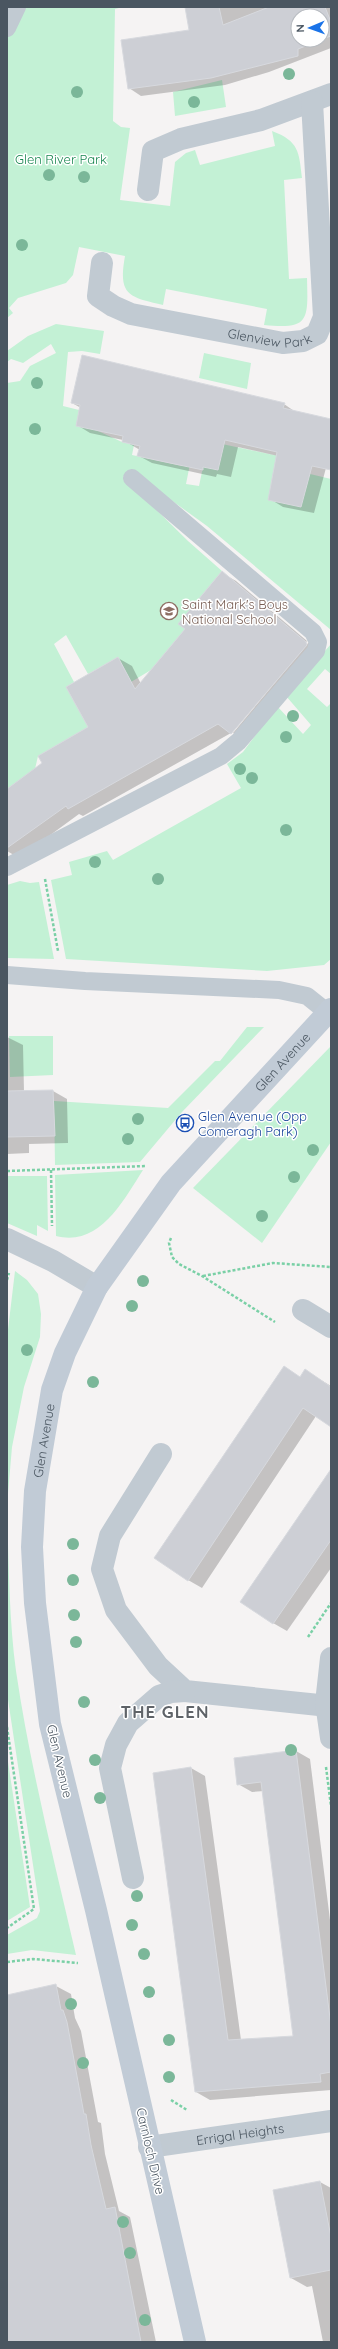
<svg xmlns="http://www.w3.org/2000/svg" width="338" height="2349" viewBox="0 0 338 2349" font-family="Quicksand,sans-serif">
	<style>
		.green { fill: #c3f1d5; fill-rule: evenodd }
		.shadow { fill: #0003; fill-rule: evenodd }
		.building { fill: #cdcfd5; stroke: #d7d9de }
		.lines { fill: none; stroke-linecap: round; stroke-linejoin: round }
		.path { stroke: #7ad0a6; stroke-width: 2.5; stroke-dasharray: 3 2; stroke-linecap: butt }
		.lane { stroke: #c1cad2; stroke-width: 18 }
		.street { stroke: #c1cad2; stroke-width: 22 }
		.secondary { stroke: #c1cbd6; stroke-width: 22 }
		.tree { fill: #7bb799 }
		.labels { text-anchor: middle; stroke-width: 3; stroke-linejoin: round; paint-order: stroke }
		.park-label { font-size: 13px; fill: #17864f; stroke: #fff }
		.street-label { font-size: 13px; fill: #4a5661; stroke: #fff }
		.education-label { font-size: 13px; fill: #785e54; stroke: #fff; text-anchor: start }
		.transit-label { font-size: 13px; fill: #164399; stroke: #fff; text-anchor: start }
		.district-label { font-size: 17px; font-weight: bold; letter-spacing: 1px; fill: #5f6368; stroke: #fff }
	</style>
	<rect width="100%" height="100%" fill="#f5f3f3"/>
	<g class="green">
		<path d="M7,7H123L115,9L113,121L121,127L130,128L120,200L170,206L175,162L186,153L195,150L200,165L275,146L272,131C299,141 299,152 302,178L284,180L289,279L307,278C308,319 310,330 264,325L267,309L166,289L163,305C128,297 118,295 125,256L79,247L73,275L66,283L18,298L9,308L13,313L7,318Z"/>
		<polygon points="222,80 226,107 175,116 173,92"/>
		<path d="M56,324L104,331L100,354L82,351L68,352L63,406L79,410L98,431L122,442L134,445L132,455L182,466L208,441L278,456L310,474L331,479V630L207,526L135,474L128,472L123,477L188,541L222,571L178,624L185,629L151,670L131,682L118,657L88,674L66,635L54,644L74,682L66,687L88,727L38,756L35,769L7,789V383L20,381L30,366L56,353L51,344L23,363L11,359L7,362V351L28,336ZM190,464L203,467L199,486L186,484Z"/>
		<polygon points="204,353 251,363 247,389 199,378"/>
		<polygon points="331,644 331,674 325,669 307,689 327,707 331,703 331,959 324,965 267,971 66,959 51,880 72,875 69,862 107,851 113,860 241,788 227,764 243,752 277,706 303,734 311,725 286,696"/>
		<polygon points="20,881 30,883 39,882 54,959 7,958 7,885"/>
		<polygon points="247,1027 264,1027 182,1112 140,1162 55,1165 54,1101 168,1108 215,1061 220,1061"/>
		<polygon points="9,1036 53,1036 53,1075 10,1077"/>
		<polygon points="331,1046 331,1142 262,1243 193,1188"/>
		<path d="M143,1170C123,1201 100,1247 56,1236L55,1175Z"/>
		<polygon points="7,1176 47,1176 48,1231 37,1225 37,1236 7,1223"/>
		<polygon points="15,1271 27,1280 38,1294 41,1314 40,1337 24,1387 12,1447 7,1505 7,1338"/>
		<path d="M7,1514C9,1566 9,1619 16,1671C30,1766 54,1860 76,1955L32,1950L7,1954V1935L37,1918L40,1911L7,1693Z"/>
		<polygon points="7,1755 30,1907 7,1921"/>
	</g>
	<g class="shadow">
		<path d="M186,7H331V48L269,72L225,85L141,96L129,88L190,31ZM298,16H322V40H298Z"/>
		<polygon points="72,403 284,404 297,413 331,420 331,449 314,513 283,507 270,499 278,456 238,447 231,477 217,474 216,477 152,463 139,456 140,450 123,440 90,433 77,425 81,408"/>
		<polygon points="222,573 236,581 307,641 231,733 83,816 79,814 19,858 7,851 7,790 90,728 118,658 132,666 141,684 186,629"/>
		<polygon points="309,642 320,652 246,741 233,733"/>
		<polygon points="7,1037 23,1045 24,1092 53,1091 67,1099 68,1143 29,1144 29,1153 7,1154"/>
		<polygon points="284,1367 301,1378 306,1371 331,1386 331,1426 316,1416 202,1588 188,1580"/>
		<polygon points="331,1470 331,1568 287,1631 273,1623"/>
		<polygon points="296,1751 310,1759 331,1928 331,2090 210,2100 196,2092 191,1768 205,1776 241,2040 294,2037 264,1791 252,1792 238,1784"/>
		<polygon points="56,1986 71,1994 75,2018 81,2031 98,2122 101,2123 105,2154 119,2211 130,2217 156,2342 7,2342 7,1996"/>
		<polygon points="320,2182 331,2188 331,2342 323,2342 312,2286 307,2287 291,2278"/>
	</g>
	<g class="building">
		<polygon points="185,7 219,7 223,25 269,7 325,7 331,22 331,36 322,39 322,16 298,16 298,40 321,40 298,49 298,56 211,78 128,89 121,40 189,30"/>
		<polygon points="82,355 285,403 283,408 331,419 331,470 312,466 301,507 268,500 277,452 225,440 218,470 203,467 203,470 137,456 140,446 122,442 123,436 76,426 80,405 71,403"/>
		<polygon points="222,571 306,642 307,645 231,734 218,724 68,809 66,806 7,848 7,789 42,763 38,756 88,727 66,687 118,657 135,689 185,629 178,624"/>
		<polygon points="53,1090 55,1136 7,1137 7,1091"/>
		<polygon points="284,1366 300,1377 305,1369 331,1387 331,1427 303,1408 188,1581 154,1558"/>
		<polygon points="331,1469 331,1540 273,1624 240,1602"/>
		<polygon points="296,1750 331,2026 331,2072 320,2074 321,2082 195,2092 153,1773 191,1767 228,2040 293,2036 261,1782 237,1785 234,1758"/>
		<polygon points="56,1984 61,2010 63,2010 67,2022 84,2114 86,2114 91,2145 106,2209 115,2207 141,2342 7,2342 7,1995"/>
		<polygon points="320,2181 331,2237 331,2270 290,2278 273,2190"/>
	</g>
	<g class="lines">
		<g class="path">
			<polyline points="45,879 58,951"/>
			<polyline points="51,1170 52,1226"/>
			<polyline points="7,1171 146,1166"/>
			<polyline points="171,1238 169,1243 172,1257 179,1264 202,1276 275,1322"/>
			<polyline points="203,1276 273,1263 331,1267"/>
			<polyline points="7,1280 9,1273"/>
			<polyline points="308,1637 331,1603"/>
			<polyline points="7,1727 34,1909 7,1928"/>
			<polyline points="326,1767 331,1806"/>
			<polyline points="7,1962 33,1959 78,1963"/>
			<polyline points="171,2100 187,2110"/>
		</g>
		<g class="lane">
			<polyline points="7,28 17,7"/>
			<polyline points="7,867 221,756 239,741 316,651 318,642 313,632 132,478"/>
			<polyline points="7,975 85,981 279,990 307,996 327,1012"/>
		</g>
		<g class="street">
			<polyline points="148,190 153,151 181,139 261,120 331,94"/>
			<path id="s1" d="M102,263L98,296L113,306L131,314L283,343L303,341L317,334L324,317L312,102"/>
			<polyline points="7,1239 53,1261 97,1287"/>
			<polyline points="303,1310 331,1327"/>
			<polyline points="161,1454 110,1536 102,1569 116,1610 158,1666 185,1691 319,1705 326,1703"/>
			<polyline points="331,1658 326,1703 331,1738"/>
			<polyline points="133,1878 110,1768 116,1745 128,1723 159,1696 171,1692 185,1691"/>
			<path id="s2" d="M149,2147L331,2121"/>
		</g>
		<path class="secondary" id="s3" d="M195,2342L96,1910L50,1724L35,1603L32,1547L35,1491L52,1390L65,1353L97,1287L171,1183L331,1009"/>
	</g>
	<g class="tree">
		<circle cx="289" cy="74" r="6"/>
		<circle cx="77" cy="92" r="6"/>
		<circle cx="194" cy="102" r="6"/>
		<circle cx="49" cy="175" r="6"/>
		<circle cx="84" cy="177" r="6"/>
		<circle cx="22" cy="245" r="6"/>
		<circle cx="37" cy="383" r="6"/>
		<circle cx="35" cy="429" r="6"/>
		<circle cx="293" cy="716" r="6"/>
		<circle cx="286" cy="737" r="6"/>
		<circle cx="240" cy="769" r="6"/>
		<circle cx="252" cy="778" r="6"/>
		<circle cx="286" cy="830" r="6"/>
		<circle cx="95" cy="862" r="6"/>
		<circle cx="158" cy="879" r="6"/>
		<circle cx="138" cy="1119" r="6"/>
		<circle cx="128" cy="1139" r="6"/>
		<circle cx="313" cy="1150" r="6"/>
		<circle cx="294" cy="1177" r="6"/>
		<circle cx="262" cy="1216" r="6"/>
		<circle cx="143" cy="1281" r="6"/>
		<circle cx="132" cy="1306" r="6"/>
		<circle cx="27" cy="1350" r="6"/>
		<circle cx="93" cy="1382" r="6"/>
		<circle cx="73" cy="1544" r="6"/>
		<circle cx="73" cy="1580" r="6"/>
		<circle cx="74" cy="1615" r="6"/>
		<circle cx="76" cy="1642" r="6"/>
		<circle cx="84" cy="1702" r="6"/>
		<circle cx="291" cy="1750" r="6"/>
		<circle cx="95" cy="1760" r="6"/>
		<circle cx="100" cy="1798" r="6"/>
		<circle cx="137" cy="1896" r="6"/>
		<circle cx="132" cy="1925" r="6"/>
		<circle cx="144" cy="1954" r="6"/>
		<circle cx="149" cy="1992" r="6"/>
		<circle cx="71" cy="2004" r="6"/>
		<circle cx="169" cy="2040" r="6"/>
		<circle cx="83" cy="2063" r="6"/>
		<circle cx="169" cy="2077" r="6"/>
		<circle cx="123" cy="2222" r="6"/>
		<circle cx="130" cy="2253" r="6"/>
		<circle cx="145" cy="2320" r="6"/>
	</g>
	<defs>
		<symbol id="school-ring" viewBox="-11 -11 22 22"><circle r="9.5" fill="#fff" stroke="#8d6e63" stroke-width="1.5"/><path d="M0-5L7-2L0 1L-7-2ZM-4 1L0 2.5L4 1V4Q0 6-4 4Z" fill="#8d6e63"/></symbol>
		<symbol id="bus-ring" viewBox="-11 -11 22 22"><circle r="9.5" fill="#fff" stroke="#1a4fb4" stroke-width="1.5"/><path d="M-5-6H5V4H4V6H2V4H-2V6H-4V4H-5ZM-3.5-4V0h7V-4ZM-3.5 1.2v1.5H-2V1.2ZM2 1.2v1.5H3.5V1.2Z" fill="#1a4fb4"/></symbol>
	</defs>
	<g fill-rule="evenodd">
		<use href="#school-ring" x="159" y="601" width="20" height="20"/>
		<use href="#bus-ring" x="175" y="1113" width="20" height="20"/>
	</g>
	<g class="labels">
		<g class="park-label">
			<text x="61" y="164">Glen River Park</text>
		</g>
		<g class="street-label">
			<text dy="5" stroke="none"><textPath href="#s1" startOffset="212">Glenview Park</textPath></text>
			<text dy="5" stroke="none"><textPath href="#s3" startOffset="1376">Glen Avenue</textPath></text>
			<text dy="5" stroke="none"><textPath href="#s3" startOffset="920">Glen Avenue</textPath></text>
			<text transform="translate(60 1761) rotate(77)" y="5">Glen Avenue</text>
			<text dy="5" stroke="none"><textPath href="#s2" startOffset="92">Errigal Heights</textPath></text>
			<text transform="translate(151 2151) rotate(77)" y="5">Carnloch Drive</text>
		</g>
		<g class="education-label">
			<text x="182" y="609">Saint Mark's Boys<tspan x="182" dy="15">National School</tspan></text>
		</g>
		<g class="transit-label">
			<text x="198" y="1121">Glen Avenue (Opp<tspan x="198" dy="15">Comeragh Park)</tspan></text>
		</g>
		<g class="district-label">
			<text x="165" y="1718">THE GLEN</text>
		</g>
	</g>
	<rect width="338" height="2349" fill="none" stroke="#4a5661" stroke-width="16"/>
	<g transform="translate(310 28) rotate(268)"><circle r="19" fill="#ffffff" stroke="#b7bbc0"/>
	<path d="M0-3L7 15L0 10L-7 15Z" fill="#1a73e8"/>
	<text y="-6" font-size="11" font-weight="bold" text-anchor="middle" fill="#4a5661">N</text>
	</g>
</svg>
